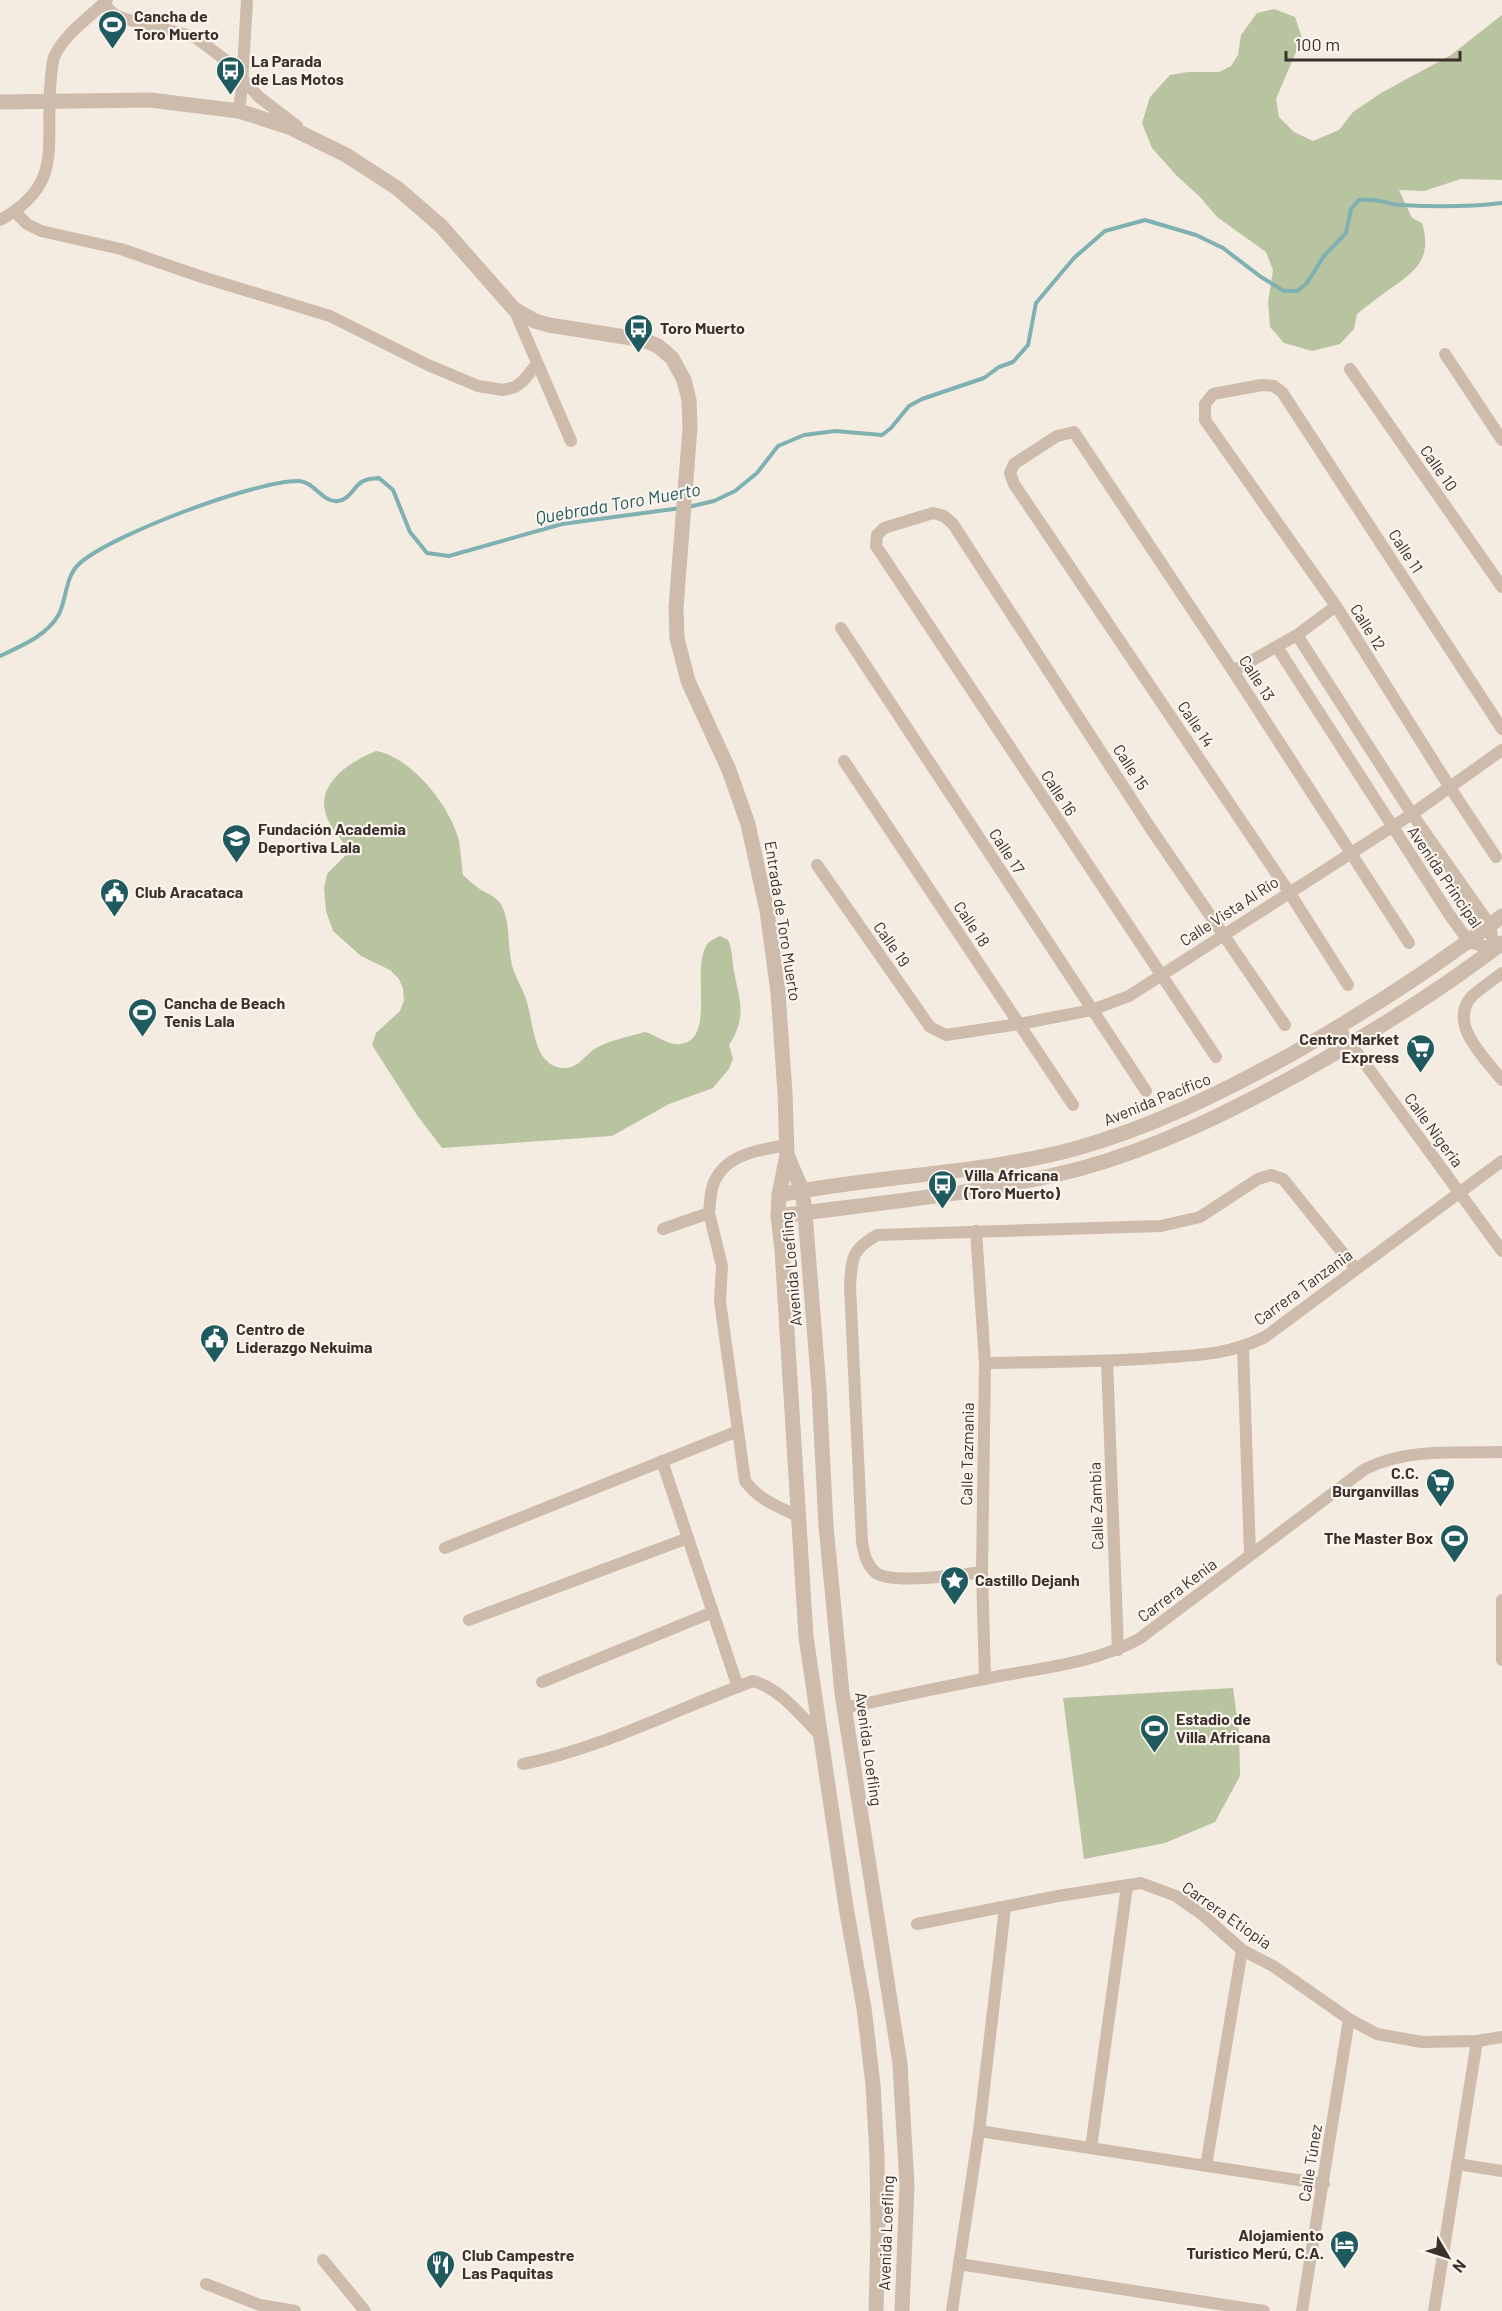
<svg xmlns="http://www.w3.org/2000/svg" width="1502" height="2311" viewBox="0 0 1502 2311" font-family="Barlow,sans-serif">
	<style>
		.green { fill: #b8c4a0 }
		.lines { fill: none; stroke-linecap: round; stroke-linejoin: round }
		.stream { stroke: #7fb0b2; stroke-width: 4 }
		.minor { stroke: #cdbbac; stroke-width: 12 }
		.tertiary { stroke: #cdbbac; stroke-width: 15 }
		.labels { text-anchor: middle; stroke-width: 4.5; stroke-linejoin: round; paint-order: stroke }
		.poi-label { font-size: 16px; font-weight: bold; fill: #3b302b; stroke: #fbf5ee; text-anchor: start }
		.street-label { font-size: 16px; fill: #3b302b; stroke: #fbf5ee }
		.water-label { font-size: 18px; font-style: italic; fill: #1f5a5e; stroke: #fbf5ee }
	</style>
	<rect width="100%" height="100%" fill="#f4ebe1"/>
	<g class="green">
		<path d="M1274,9L1295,17L1302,38L1276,99L1279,117L1294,132L1313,141L1339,130L1353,112L1381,93L1451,55L1502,15V180L1461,179L1424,191L1399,190L1412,218L1422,223C1433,259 1415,272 1387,291C1377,298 1367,306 1357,314L1354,329L1340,344L1312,351L1284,343L1270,327L1268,302L1273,270L1266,252L1217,217L1200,197L1176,175L1152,148L1142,123L1150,97L1170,75L1188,72H1219L1231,66L1238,55L1241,35L1257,13Z"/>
		<path d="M376,751C411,757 448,804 458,837C461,849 461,863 463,875C468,879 472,884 477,887C486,894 496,895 502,906C511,925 507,945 512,965C515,977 522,987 526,999C534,1021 532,1070 567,1068C578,1067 585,1056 593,1050C608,1040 628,1037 645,1032C656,1035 669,1046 680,1044C718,1040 689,967 708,943C711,940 716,938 720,936L728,940C733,951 732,961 734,972C740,1001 747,1018 729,1045L733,1058L729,1069L713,1088L669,1104L612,1136L442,1148L417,1115L372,1045L376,1033L400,1011L404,1001L403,989L399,979L390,970L361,956L333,931L326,911L324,888L327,874L348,853C344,840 335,834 329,822C311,787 347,763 376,751Z"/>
		<polygon points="1233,1688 1239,1733 1240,1776 1215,1822 1165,1843 1084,1859 1063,1698"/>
	</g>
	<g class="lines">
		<g class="stream">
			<path d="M688,507L714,501L735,491L757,473L778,446L804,435L835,431L882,435L891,428L909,406L922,399L984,378L999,367L1013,362L1028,345L1036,303L1074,258L1105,231L1145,220L1196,235L1223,248L1261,277L1284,291H1297L1307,283L1324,256L1346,233L1351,209L1359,200C1374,197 1386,204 1401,205C1434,207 1469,207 1502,203"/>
			<path d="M0,656C21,646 47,636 59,614C67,598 65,577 79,564C110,535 257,480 299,481C315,482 322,503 338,501C351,500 354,483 366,480C370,478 375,479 379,478L393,490L410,532L427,553L449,556L562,524L681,508"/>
		</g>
		<g class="minor">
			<polyline points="103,4 115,15 125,19 195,37 224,59 259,97 297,126"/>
			<polyline points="239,111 242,86 247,0"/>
			<polyline points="15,212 27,224 41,231 121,249 202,277 330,316 428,365 478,386 503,390 515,387 523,381 536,365"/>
			<path d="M0,220C63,185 46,149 50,89C51,79 51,67 54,57C65,33 89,18 107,0"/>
			<polyline points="514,309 571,441"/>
			<polyline points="1445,354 1502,440"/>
			<polyline points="1350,369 1502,587"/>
			<polyline points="841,628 1146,1091"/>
			<polyline points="1277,647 1449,914 1469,942 1494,949 1490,925 1412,814 1297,635"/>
			<polyline points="1233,671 1297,635 1336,606"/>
			<polyline points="844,761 1073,1105"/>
			<polyline points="1496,857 1449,786 1336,606 1205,420 1205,404 1213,394 1262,385 1274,386 1282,392 1502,729"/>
			<polyline points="817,865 930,1027 946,1035 1019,1024 1092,1010 1129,996 1412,814 1502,750"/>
			<path d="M1502,973C1493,980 1481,988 1472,996C1447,1024 1485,1058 1502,1080"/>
			<polyline points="1348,985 1289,892 1014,484 1010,473 1014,464 1057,436 1074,432 1233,671 1409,943"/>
			<polyline points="1339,1028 1502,1251"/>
			<polyline points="1216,1057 876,546 877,535 884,528 933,513 944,516 953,524 1149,826 1285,1025"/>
			<path d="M709,1213L722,1266L720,1301L745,1481C759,1500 777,1506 798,1516"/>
			<path d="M663,1229L709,1213C710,1205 710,1194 713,1185C724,1154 759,1150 787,1145"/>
			<polyline points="976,1231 985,1363 982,1572 985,1678"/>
			<polyline points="1243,1347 1250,1555"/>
			<polyline points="1107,1361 1118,1650"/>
			<path d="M985,1363C1043,1362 1100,1362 1158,1358C1199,1355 1228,1355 1265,1337L1502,1161"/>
			<polyline points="662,1461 738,1687"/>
			<polyline points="445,1548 738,1431"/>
			<path d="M982,1572C961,1575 889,1585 875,1572C866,1564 864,1553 862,1542L850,1286C852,1258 851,1250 877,1235L1161,1226L1200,1217L1258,1179L1271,1175L1283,1179L1355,1268"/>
			<polyline points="1502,1600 1502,1660"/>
			<polyline points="469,1620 688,1538"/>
			<polyline points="542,1682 713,1612"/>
			<path d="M844,1708C891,1698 937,1688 984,1679C1038,1668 1090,1665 1139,1639L1365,1469C1407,1448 1455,1453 1502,1452"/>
			<path d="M523,1764C603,1748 676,1709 753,1681C781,1689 800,1715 820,1735"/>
			<polyline points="917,1924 1058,1896 1141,1883 1176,1896 1203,1915 1242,1950 1273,1966 1349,2019 1377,2034 1422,2042 1477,2041 1502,2037"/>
			<polyline points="979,2131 1324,2184"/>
			<polyline points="1091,2148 1127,1886"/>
			<polyline points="1457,2164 1502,2171"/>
			<polyline points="1206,2166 1242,1950"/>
			<polyline points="323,2260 365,2311"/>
			<polyline points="959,2264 1264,2311"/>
			<polyline points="206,2284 260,2305 295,2311"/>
			<polyline points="952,2311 979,2131 1005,1908"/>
			<polyline points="1302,2311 1349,2019"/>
			<polyline points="1434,2311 1477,2041"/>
		</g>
		<g class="tertiary">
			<polyline points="0,102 150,100 239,111 289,127 346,155 397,188 441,226 514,309 535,321 549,325 644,340 658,346 672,358 684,380 689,400 690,428 676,607 677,638 688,681 729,770 748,824 767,911 778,992 785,1093 787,1155 779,1195 778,1216 782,1250 806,1637 846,1907 864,2008 873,2085 877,2155 878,2236 876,2311"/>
			<polyline points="787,1155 802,1190 805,1213 819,1389 826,1526 842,1693 900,2064 907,2186 902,2311"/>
			<path d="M779,1195C876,1175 977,1175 1074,1149C1150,1128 1221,1093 1290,1055C1366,1012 1433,969 1502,916"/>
			<path d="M778,1216C878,1203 981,1194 1079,1169C1157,1148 1229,1112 1300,1073C1370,1034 1438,992 1502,943"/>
		</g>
	</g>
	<defs>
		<symbol id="stadium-pin" viewBox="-11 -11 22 30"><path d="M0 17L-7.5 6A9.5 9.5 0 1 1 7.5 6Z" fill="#1f5a5e" stroke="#fbf5ee"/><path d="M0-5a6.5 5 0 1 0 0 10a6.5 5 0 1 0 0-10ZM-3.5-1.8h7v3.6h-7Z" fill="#fff"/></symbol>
		<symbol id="bus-pin" viewBox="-11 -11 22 30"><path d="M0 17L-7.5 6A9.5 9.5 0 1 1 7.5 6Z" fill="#1f5a5e" stroke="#fbf5ee"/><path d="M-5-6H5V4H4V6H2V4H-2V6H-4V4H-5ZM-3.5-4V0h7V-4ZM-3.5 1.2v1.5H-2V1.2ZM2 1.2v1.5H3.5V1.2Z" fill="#fff"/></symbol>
		<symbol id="university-pin" viewBox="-11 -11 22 30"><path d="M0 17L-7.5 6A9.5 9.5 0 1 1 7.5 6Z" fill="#1f5a5e" stroke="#fbf5ee"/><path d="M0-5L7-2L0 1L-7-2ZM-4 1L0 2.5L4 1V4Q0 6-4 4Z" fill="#fff"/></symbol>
		<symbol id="civic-pin" viewBox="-11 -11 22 30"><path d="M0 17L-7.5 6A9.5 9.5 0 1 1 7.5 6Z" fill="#1f5a5e" stroke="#fbf5ee"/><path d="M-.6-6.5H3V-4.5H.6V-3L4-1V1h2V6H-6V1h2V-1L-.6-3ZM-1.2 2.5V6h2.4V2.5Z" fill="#fff"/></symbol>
		<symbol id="supermarket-pin" viewBox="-11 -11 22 30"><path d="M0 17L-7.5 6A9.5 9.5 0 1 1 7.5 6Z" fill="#1f5a5e" stroke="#fbf5ee"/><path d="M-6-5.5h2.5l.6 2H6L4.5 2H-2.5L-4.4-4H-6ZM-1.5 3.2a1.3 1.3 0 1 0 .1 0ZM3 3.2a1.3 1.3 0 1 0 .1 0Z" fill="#fff"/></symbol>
		<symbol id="sight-pin" viewBox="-11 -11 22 30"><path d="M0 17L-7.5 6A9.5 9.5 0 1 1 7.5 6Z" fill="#1f5a5e" stroke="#fbf5ee"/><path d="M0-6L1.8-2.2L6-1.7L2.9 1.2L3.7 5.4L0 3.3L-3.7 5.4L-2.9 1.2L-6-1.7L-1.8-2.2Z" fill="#fff"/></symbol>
		<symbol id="hotel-pin" viewBox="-11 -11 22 30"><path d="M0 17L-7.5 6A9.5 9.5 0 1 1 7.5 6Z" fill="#1f5a5e" stroke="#fbf5ee"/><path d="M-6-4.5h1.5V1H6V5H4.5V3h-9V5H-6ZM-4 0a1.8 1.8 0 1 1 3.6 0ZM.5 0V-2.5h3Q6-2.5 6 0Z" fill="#fff"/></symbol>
		<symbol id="restaurant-pin" viewBox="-11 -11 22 30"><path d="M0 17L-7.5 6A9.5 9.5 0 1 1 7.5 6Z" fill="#1f5a5e" stroke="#fbf5ee"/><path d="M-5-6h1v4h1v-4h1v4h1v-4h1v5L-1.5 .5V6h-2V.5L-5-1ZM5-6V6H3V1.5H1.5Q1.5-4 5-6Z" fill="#fff"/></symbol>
	</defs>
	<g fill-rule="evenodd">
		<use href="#stadium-pin" x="96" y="8" width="33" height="45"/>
		<use href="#bus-pin" x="214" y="54" width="33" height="45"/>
		<use href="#bus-pin" x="622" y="312" width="33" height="45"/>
		<use href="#university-pin" x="220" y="822" width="33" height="45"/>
		<use href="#civic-pin" x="98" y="876" width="33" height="45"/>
		<use href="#stadium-pin" x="126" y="996" width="33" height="45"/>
		<use href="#supermarket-pin" x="1404" y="1032" width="33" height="45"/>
		<use href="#bus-pin" x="926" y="1168" width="33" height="45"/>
		<use href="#civic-pin" x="198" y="1322" width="33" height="45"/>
		<use href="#supermarket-pin" x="1424" y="1466" width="33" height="45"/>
		<use href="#stadium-pin" x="1438" y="1522" width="33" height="45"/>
		<use href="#sight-pin" x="938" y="1564" width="33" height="45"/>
		<use href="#stadium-pin" x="1138" y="1712" width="33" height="45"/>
		<use href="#hotel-pin" x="1328" y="2228" width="33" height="45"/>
		<use href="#restaurant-pin" x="424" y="2248" width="33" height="45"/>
	</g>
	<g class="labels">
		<g class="poi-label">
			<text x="134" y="22">Cancha de<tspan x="134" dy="18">Toro Muerto</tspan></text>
			<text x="251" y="67">La Parada<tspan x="251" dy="18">de Las Motos</tspan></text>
			<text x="660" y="334">Toro Muerto</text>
			<text x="258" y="835">Fundación Academia<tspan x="258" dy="18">Deportiva Lala</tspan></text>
			<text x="135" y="898">Club Aracataca</text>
			<text x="164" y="1009">Cancha de Beach<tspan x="164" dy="18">Tenis Lala</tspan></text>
			<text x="1399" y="1045" text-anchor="end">Centro Market<tspan x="1399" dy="18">Express</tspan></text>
			<text x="964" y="1181">Villa Africana<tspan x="964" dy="18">(Toro Muerto)</tspan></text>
			<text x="236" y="1335">Centro de<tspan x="236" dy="18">Liderazgo Nekuima</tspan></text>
			<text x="1419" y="1479" text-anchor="end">C.C.<tspan x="1419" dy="18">Burganvillas</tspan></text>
			<text x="1433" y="1544" text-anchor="end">The Master Box</text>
			<text x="975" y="1586">Castillo Dejanh</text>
			<text x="1176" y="1725">Estadio de<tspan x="1176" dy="18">Villa Africana</tspan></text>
			<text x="1324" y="2241" text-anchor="end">Alojamiento<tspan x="1324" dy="18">Turístico Merú, C.A.</tspan></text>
			<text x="462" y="2261">Club Campestre<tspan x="462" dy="18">Las Paquitas</tspan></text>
		</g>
		<g class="street-label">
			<text transform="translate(1439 468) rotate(55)" y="6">Calle 10</text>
			<text transform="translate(1406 551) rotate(57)" y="6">Calle 11</text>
			<text transform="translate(1368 627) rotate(58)" y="6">Calle 12</text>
			<text transform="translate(1257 678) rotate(57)" y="6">Calle 13</text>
			<text transform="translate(1196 724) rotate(56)" y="6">Calle 14</text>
			<text transform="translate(1131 767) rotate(57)" y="6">Calle 15</text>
			<text transform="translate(1059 793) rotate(57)" y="6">Calle 16</text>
			<text transform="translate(1007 851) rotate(57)" y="6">Calle 17</text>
			<text transform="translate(1445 877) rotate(56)" y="6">Avenida Principal</text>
			<text transform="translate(1229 911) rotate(-33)" y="6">Calle Vista Al Río</text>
			<text transform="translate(783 921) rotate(81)" y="6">Entrada de Toro Muerto</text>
			<text transform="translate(972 924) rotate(56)" y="6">Calle 18</text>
			<text transform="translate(892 944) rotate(55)" y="6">Calle 19</text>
			<text transform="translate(1157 1099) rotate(-22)" y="6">Avenida Pacífico</text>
			<text transform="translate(1434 1130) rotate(54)" y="6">Calle Nigeria</text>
			<text transform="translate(791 1269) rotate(-95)" y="6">Avenida Loefling</text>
			<text transform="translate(1303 1287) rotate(-36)" y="6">Carrera Tanzania</text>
			<text transform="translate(967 1454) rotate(-89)" y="6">Calle Tazmania</text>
			<text transform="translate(1096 1506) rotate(-92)" y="6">Calle Zambia</text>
			<text transform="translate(1177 1590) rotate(-37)" y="6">Carrera Kenia</text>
			<text transform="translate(869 1749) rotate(82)" y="6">Avenida Loefling</text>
			<text transform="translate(1227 1915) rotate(35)" y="6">Carrera Etiopia</text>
			<text transform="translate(1310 2163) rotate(-81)" y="6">Calle Túnez</text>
			<text transform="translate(886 2233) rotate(-88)" y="6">Avenida Loefling</text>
		</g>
		<g class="water-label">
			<text transform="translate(618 504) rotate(-10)" y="6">Quebrada Toro Muerto</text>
		</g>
	</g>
	<g transform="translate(1448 2257) rotate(129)" stroke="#fbf5ee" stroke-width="4.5" paint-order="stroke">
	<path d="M0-4.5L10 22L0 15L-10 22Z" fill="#3b302b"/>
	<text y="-9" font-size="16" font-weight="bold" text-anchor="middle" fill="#3b302b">N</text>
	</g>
	<path d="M1286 51v9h174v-9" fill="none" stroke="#3b302b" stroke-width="3"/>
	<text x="1295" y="51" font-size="18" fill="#3b302b" stroke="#fbf5ee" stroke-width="4.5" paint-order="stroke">100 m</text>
</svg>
